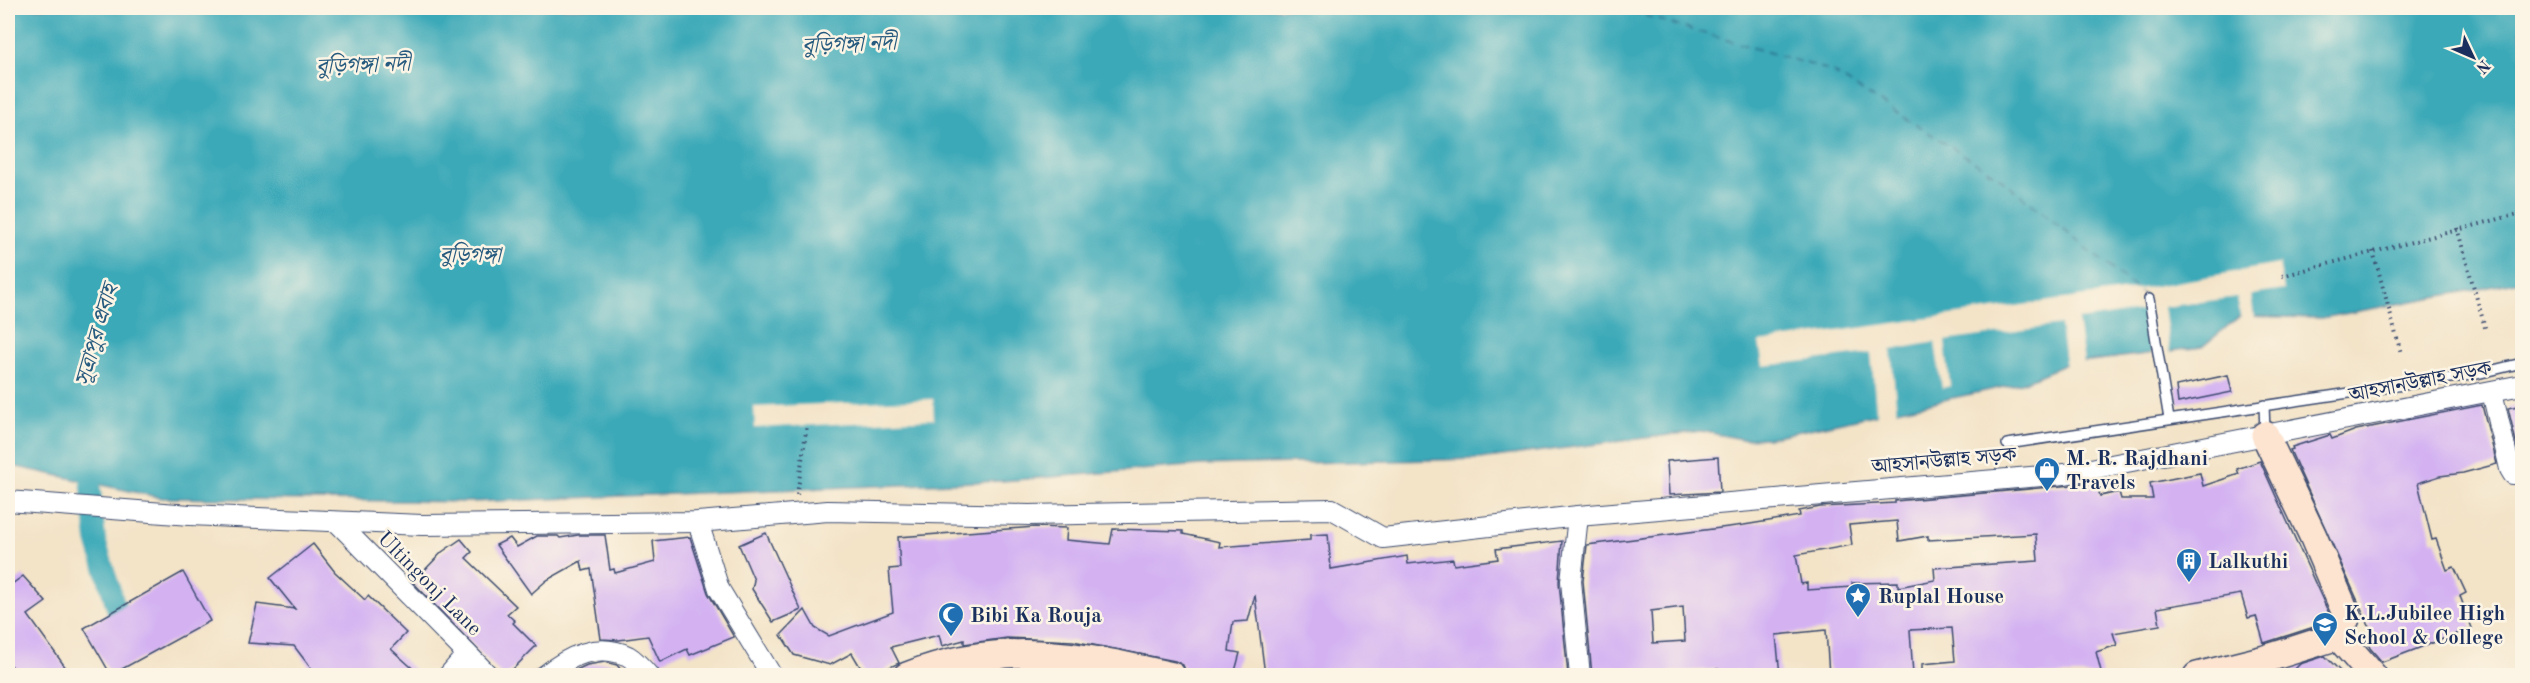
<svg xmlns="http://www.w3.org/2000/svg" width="2530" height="683" viewBox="0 0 2530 683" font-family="'Old Standard TT','Noto Serif Bengali',serif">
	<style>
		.water { fill: #3aa9b8; stroke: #2a6c8b; stroke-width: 1.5 }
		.pier { fill: #f3e3c7 }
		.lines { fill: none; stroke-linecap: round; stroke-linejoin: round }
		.canal { stroke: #3aa9b8; stroke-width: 20 }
		.ferry { stroke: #265a7e; stroke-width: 1.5; stroke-dasharray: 8 6; stroke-linecap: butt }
		.building { fill: #d4b2f2; fill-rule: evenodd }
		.lane-casing { stroke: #3b4a6e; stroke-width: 12 }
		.street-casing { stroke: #3b4a6e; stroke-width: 22 }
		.secondary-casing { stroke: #3b4a6e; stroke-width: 30 }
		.path { stroke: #3b4a6e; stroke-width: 4; stroke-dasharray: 1.5 4.5; stroke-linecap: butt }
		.lane { stroke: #fff; stroke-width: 9 }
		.street { stroke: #fff; stroke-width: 20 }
		.secondary { stroke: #fde4d0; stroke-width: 27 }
		.labels { text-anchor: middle; stroke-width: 5; stroke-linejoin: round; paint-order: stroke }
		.street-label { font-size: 21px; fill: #1b2f5e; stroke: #fcf5e5 }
		.poi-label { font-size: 21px; font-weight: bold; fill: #1b2f5e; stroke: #fcf5e5; text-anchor: start }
		.water-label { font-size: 22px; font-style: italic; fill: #265a7e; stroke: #fcf5e5 }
	</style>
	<rect width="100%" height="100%" fill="#fcf5e5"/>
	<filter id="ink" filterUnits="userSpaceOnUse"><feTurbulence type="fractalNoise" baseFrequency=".0167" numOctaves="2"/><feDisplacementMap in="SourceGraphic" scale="12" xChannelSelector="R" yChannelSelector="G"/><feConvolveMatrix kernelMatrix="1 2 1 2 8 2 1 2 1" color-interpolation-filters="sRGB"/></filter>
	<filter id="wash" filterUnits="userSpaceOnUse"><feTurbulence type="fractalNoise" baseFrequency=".008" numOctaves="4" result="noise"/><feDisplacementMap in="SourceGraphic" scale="24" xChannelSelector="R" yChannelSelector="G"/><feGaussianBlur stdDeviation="1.35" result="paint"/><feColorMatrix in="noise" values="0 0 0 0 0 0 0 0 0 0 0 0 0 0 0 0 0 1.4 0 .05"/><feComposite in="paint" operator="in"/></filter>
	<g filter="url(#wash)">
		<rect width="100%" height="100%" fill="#f3e3c7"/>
		<polygon class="water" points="8,8 2522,8 2522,281 2322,318 2240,316 2202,347 2066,364 2022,383 1768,438 1741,439 1701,431 1480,459 1201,465 1002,481 470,502 162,498 8,465"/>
		<g class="pier">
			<polygon points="2279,264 2284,290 2251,295 2254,318 2241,320 2237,297 2164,307 2170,353 2153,355 2147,310 2078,320 2084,364 2066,367 2060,325 1945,341 1950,386 1942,388 1935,342 1891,350 1897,414 1877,418 1871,353 1763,366 1759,342 2144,288"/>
			<polygon points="933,399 934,419 755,428 754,407"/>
		</g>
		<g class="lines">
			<polyline class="canal" points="88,458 96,540 118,614"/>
			<polyline class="ferry" points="1618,8 1829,70 1999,177 2146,297"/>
		</g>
		<g id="blocks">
			<g class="building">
				<polygon points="2228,375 2232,392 2178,403 2176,386"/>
				<polygon points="2482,405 2497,464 2463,473 2440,476 2418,483 2432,540 2436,539 2447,570 2454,567 2466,593 2460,596 2472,628 2382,662 2370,648 2366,639 2374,637 2290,450 2293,449 2292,447 2330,435 2332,439 2356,430"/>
				<polygon points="2523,405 2523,458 2520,459 2508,408"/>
				<polygon points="1718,457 1720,492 1669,495 1667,461"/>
				<path d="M2260,461L2330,616L2314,627L2264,643L2256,616L2248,618L2241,594L2157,608L2160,625L2113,633L2117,645L2096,652L2102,675H1922V664L1955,661L1952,628L1910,630L1913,675H1829L1826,630L1776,635L1780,675H1718V669L1668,672V675H1592L1583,581L1587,545L1744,525L1800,516L1799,511L1820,507L1895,503V501L2073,485L2096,480L2100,496L2119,492L2121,499H2153L2150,483L2200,473L2203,486L2239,474L2237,469ZM1897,521L1899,541L1928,536V540L2036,534L2038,561L1934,568L1935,580L1898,587V582L1852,583V587L1807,590V583L1801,584L1796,555L1852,545L1849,525ZM1683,607L1685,641L1653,643L1651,611Z"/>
				<polygon points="1035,527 1067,528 1066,540 1110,544 1113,529 1183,531 1183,534 1220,542 1219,547 1310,540 1310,535 1328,534 1331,569 1407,556 1408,564 1453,559 1454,565 1498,559 1496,549 1562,541 1559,582 1568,675 1377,675 1378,669 1345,675 1265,675 1255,595 1248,621 1233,622 1229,651 1240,653 1234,675 1187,675 1183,665 1175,661 1073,641 1007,638 964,644 964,640 942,646 939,635 891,647 899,663 873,675 865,675 852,653 830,665 794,655 781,635 805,610 815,628 829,636 893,612 889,569 900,568 898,537"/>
				<polygon points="766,533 801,610 773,622 752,589 754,580 739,545"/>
				<polygon points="578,535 605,535 610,570 614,569 615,573 655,562 653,541 690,537 708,593 734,637 690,655 687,649 660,662 648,636 619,640 601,639 591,569 583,571 581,561 547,580 531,594 496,545 510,538 517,547 537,536 558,536 560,538"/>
				<polygon points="461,539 472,552 466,558 516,606 507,614 515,621 513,623 536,646 507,675 502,675 408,577 416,568 422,573 442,552"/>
				<polygon points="313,544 335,572 365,600 368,596 406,633 391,649 420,675 316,675 294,646 248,643 257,604 295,609 270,578"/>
				<polygon points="183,572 210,621 111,675 84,628"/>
				<polygon points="23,576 46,602 28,615 71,675 18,675 8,661 8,587"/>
				<polygon points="2325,656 2344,675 2289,675 2300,664"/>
				<polygon points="605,662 617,665 625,675 565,675 587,665"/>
				<polygon points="1008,670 1038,670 1091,675 1008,675"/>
			</g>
		</g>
	</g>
	<g filter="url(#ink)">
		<use href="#blocks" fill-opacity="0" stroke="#3b4a6e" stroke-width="1.5"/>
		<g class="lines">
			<defs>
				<g id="lane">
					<polyline points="2149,299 2169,419"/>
					<polyline points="2264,405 2265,432"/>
					<polyline points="2007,444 2477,374 2522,363"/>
				</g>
				<g id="street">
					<polyline points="2492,392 2510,469 2513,474 2522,474"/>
					<polyline points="8,501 190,515 422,525 698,522 828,511 1029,515 1332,509 1383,538 1578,516 2065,474 2522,385"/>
					<polyline points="1578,516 1571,581 1580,676"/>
					<polyline points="337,522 489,676"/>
					<polyline points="698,522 719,589 772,676"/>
					<polyline points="448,676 467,654"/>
					<path d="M544,676C569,656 597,642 628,656C635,660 643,669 649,676"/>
				</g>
				<g id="secondary">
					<polyline points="2265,435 2313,536 2347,616 2338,636"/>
					<polyline points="2338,636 2373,676"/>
					<path d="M907,676C1001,639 1077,654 1172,676"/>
					<polyline points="2197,676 2265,659 2338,636"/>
				</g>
			</defs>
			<use href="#lane" class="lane-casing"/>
			<use href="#street" class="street-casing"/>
			<use href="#secondary" class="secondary-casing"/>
			<g class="path">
				<polyline points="2457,228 2486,331"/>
				<polyline points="2373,251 2401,353"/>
				<polyline points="2282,276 2522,213"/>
				<polyline points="797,495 807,425"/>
			</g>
			<use href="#lane" class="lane"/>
			<use href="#street" class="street"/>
			<use href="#secondary" class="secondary"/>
		</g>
	</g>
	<defs>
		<symbol id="shop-pin" viewBox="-11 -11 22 30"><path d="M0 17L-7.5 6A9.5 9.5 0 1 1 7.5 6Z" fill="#1f6fb2" stroke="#fcf5e5"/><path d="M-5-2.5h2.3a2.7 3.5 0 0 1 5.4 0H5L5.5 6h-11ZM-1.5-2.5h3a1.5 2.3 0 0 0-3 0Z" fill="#fff"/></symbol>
		<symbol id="building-pin" viewBox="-11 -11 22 30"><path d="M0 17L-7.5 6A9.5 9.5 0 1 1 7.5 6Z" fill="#1f6fb2" stroke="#fcf5e5"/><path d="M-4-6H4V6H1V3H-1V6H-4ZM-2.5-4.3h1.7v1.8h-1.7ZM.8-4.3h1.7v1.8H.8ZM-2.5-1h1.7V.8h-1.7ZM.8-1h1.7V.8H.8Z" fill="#fff"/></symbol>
		<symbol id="sight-pin" viewBox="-11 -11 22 30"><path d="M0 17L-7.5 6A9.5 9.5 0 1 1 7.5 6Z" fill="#1f6fb2" stroke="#fcf5e5"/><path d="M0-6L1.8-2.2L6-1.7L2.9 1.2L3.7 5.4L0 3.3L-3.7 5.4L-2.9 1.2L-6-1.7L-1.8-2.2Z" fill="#fff"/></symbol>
		<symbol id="mosque-pin" viewBox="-11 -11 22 30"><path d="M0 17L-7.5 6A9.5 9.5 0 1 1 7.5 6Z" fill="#1f6fb2" stroke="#fcf5e5"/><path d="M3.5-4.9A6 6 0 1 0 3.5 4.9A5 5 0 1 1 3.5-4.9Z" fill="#fff"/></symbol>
		<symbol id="school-pin" viewBox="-11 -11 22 30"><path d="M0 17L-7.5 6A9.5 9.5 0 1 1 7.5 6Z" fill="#1f6fb2" stroke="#fcf5e5"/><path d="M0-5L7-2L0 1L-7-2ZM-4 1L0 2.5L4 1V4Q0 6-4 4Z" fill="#fff"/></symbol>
	</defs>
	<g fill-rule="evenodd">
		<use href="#shop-pin" x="2032" y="455" width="30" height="40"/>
		<use href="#building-pin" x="2174" y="546" width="30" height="40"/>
		<use href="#sight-pin" x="1843" y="581" width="30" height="40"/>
		<use href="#mosque-pin" x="936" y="600" width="30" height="40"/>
		<use href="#school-pin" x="2310" y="610" width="30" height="40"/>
	</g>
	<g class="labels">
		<g class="street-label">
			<text transform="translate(2420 381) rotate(-11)" y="7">আহসানউল্লাহ সড়ক</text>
			<text transform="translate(1944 460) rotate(-5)" y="7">আহসানউল্লাহ সড়ক</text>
			<text transform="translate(430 583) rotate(45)" y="7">Ultingonj Lane</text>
		</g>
		<g class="poi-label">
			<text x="2066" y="465">M. R. Rajdhani<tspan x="2066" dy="24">Travels</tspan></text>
			<text x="2208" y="568">Lalkuthi</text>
			<text x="1878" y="603">Ruplal House</text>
			<text x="2344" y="620">K.L.Jubilee High<tspan x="2344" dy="24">School &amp; College</tspan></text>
			<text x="970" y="622">Bibi Ka Rouja</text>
		</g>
		<g class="water-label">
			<text transform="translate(849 43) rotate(-2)" y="8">বুড়িগঙ্গা নদী</text>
			<text transform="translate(363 64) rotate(-2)" y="8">বুড়িগঙ্গা নদী</text>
			<text x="470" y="262">বুড়িগঙ্গা</text>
			<text transform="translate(95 335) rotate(-74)" y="8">সূত্রাপুর প্রবাহ</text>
		</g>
	</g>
	<rect width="2530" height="683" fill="none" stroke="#fcf5e5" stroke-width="30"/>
	<g transform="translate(2473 57) rotate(134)" stroke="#fcf5e5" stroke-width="4.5" paint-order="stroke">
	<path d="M0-4.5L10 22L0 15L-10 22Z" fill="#1b2f5e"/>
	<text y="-9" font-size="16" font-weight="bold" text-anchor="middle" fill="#1b2f5e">N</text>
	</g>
</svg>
